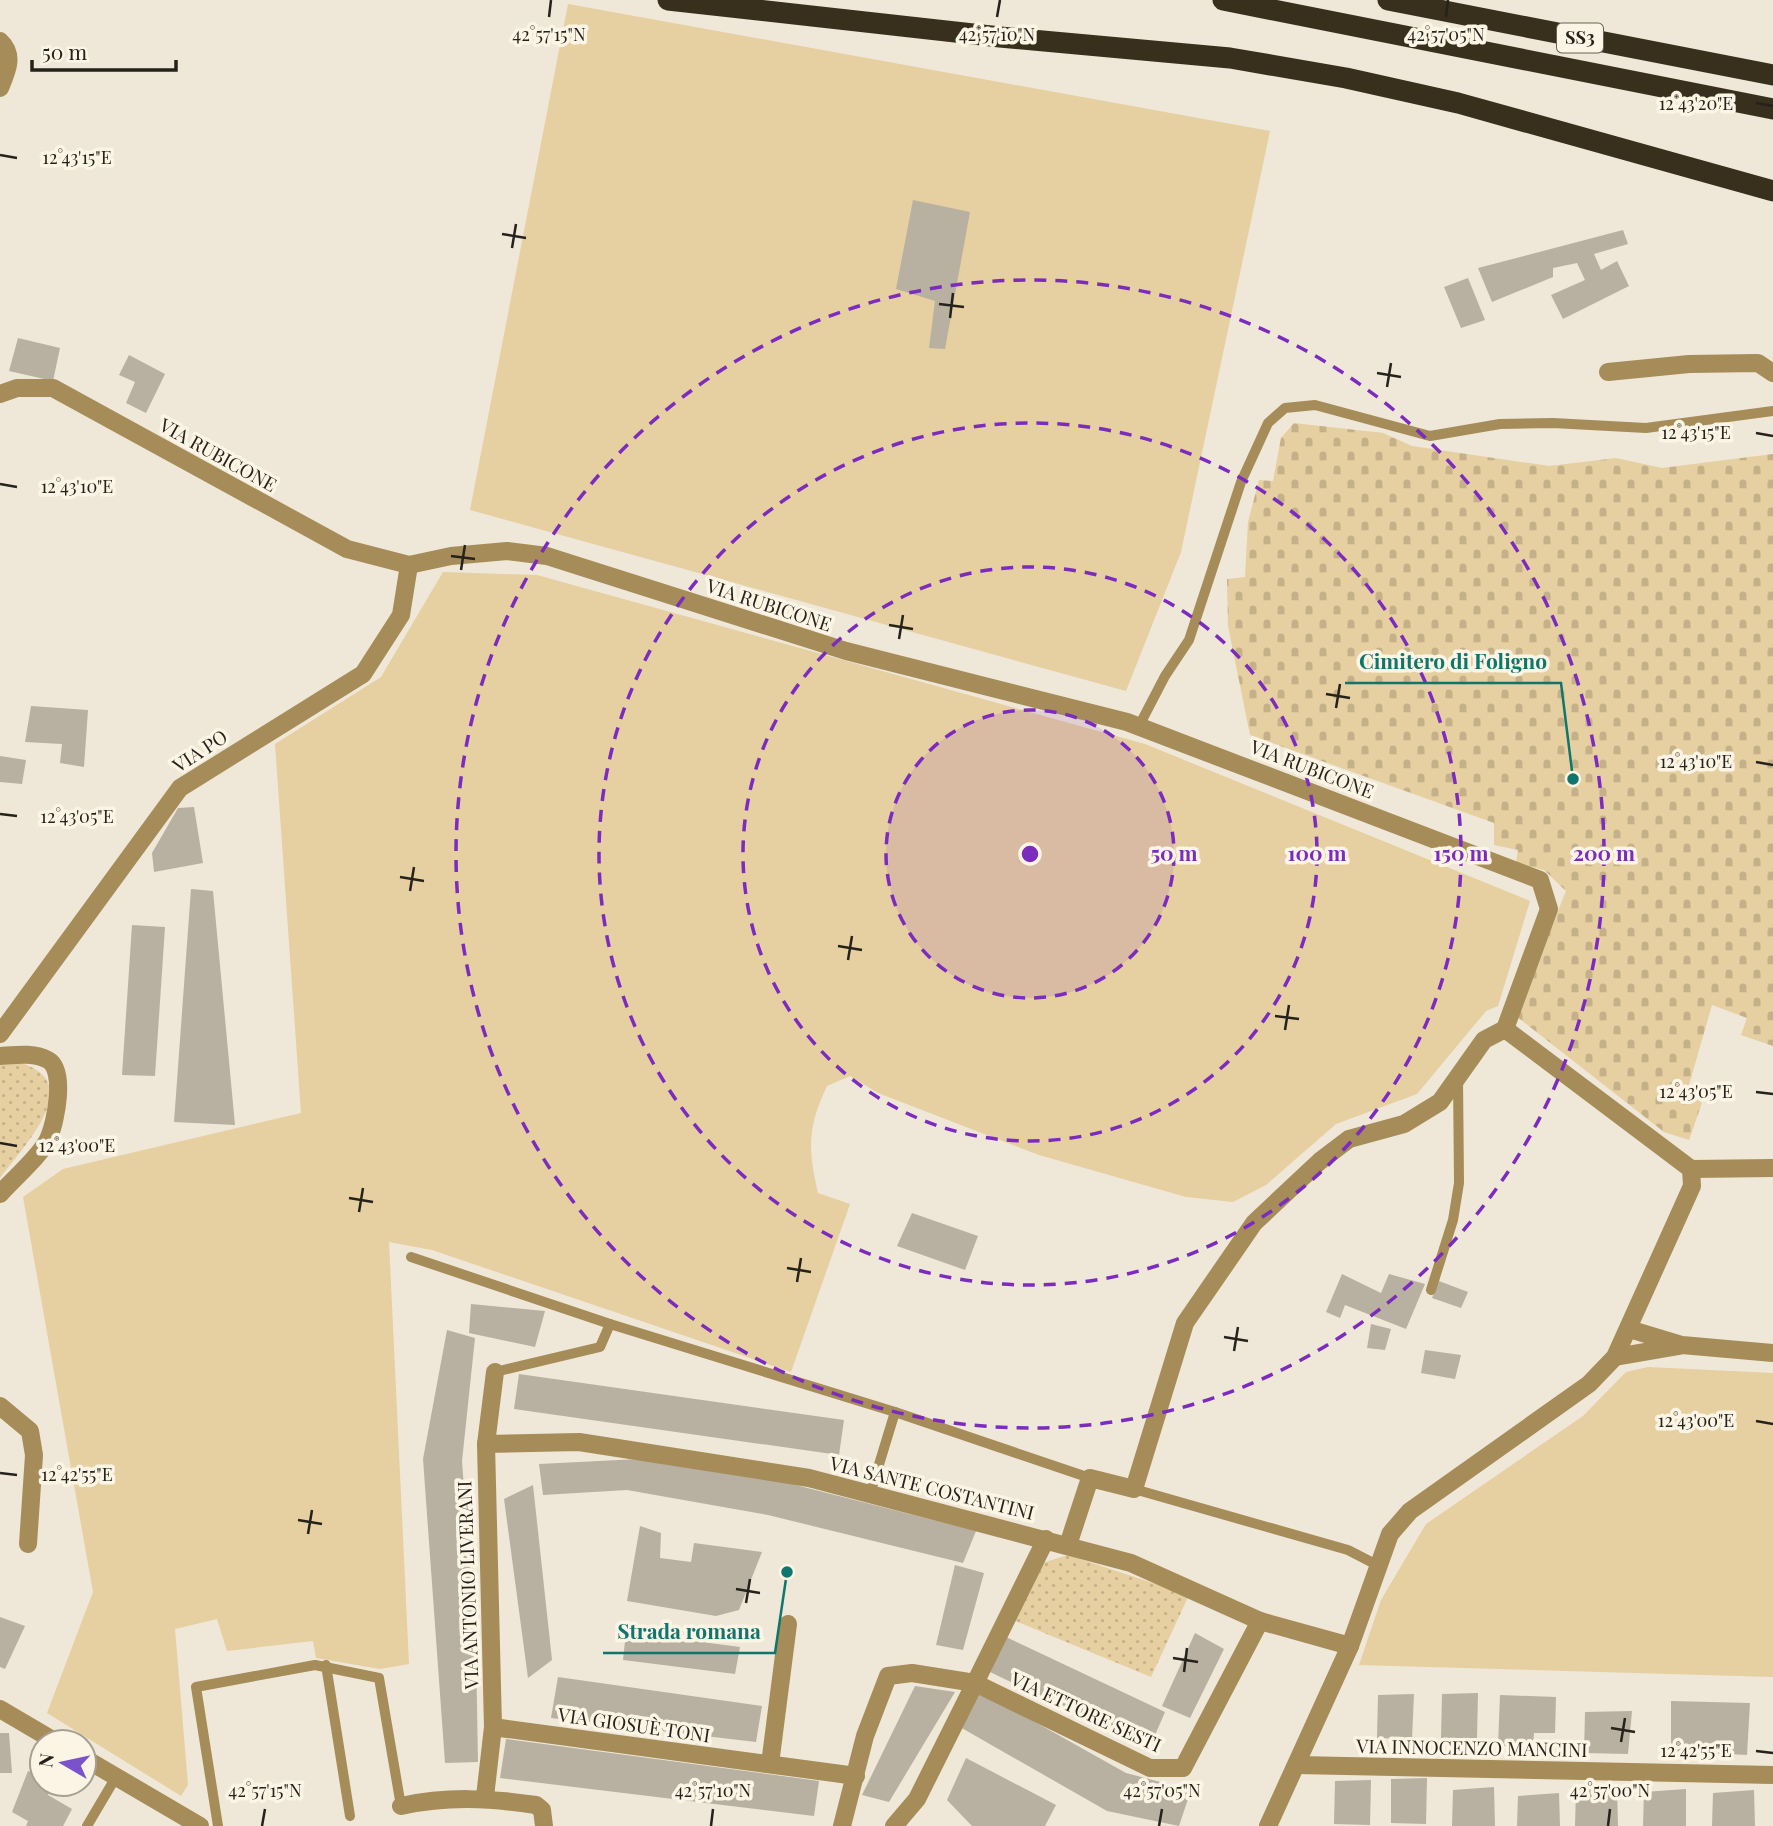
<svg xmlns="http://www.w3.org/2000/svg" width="1773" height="1826" viewBox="0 0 1773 1826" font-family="'Playfair Display',serif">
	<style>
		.green { fill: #e6cfa0 }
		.cemetery { fill: url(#cemetery-stones) }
		.park { fill: url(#park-dots) }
		.building { fill: #b8b1a1 }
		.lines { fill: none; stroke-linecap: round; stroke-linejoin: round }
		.lane { stroke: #a58c58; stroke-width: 10 }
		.street { stroke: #a58c58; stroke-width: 18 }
		.highway { stroke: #382f1c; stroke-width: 21 }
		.ticks { fill: none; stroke: #25221c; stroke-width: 2.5 }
		.ring { fill: none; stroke: #7b2cbf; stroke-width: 3.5; stroke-dasharray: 12 9 }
		.labels { text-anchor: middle; stroke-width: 7; stroke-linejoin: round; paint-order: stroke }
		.shield { fill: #fcf4e4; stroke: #666158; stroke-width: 2 }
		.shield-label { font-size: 18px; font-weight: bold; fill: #25221c }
		.street-label { font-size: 19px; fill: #25221c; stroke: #fcf4e4 }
		.ticks-label { font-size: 18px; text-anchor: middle; fill: #25221c; stroke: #fcf4e4; stroke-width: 7; stroke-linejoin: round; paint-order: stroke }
		.centre { fill: #7b2cbf; stroke: #fcf4e4; stroke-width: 3.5 }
		.ring-label { font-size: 21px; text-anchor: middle; font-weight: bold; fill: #7b2cbf; stroke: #fcf4e4; stroke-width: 7; stroke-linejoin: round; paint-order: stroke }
		.leader { fill: none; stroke: #0f766e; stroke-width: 2.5 }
		.callout-dot { fill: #0f766e; stroke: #fcf4e4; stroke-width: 2.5 }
		.callout-label { font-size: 21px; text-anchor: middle; font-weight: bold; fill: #0f766e; stroke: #fcf4e4; stroke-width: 7; stroke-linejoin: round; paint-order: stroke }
	</style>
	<defs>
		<pattern id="cemetery-stones" width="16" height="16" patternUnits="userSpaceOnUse" patternTransform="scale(1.75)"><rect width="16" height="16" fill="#e6cfa0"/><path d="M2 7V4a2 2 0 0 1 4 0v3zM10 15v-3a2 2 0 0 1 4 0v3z" fill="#c5b189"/></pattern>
		<pattern id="park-dots" width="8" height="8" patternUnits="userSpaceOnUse" patternTransform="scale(1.75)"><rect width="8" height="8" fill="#e6cfa0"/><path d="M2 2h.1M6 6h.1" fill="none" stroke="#c5b189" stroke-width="1.8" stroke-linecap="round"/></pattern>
	</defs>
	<rect width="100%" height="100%" fill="#efe7d7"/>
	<g class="green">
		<polygon points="568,4 1270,131 1181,552 1126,691 470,510"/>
		<path d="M443,572L537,575L1145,744L1530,901L1498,1006L1486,1011L1417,1094L1336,1124L1266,1185L1233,1202L1186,1197L1039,1155L878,1093L850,1076L827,1086C807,1128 808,1149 818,1193L850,1204L791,1372L432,1250L389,1242L409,1664L380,1669L316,1658L313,1641L227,1651L217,1619L175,1629L188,1785L181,1796L47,1713L93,1592L23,1197L63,1169L301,1113L275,744L381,677Z"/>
		<polygon points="1648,1367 1773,1373 1773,1677 1359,1665 1381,1600 1426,1524 1583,1416 1626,1372"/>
	</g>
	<polygon class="cemetery" points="1294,423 1383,433 1412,446 1549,466 1616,458 1662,468 1773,454 1773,1046 1741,1035 1747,1018 1712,1005 1687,1092 1702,1103 1689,1140 1664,1132 1516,1016 1566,891 1544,870 1516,863 1518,850 1494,845 1494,823 1250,735 1228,626 1227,579 1245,577 1248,522 1259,480 1273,481 1281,438"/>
	<g class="park">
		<path d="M9,1060C92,1076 28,1141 0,1178V1065Z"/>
		<polygon points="1068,1555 1189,1595 1151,1677 1013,1620 1042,1563"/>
	</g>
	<g class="building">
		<polygon points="913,200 970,212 945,349 929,348 935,301 896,289"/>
		<polygon points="1623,230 1628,244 1594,254 1601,270 1617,261 1629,286 1563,319 1551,295 1585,280 1577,263 1553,268 1553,277 1492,302 1478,268"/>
		<polygon points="1468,278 1485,320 1461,328 1444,287"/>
		<polygon points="18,338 60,348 53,381 9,371"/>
		<polygon points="129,355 165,374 146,413 126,403 135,382 119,375"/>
		<polygon points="31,706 88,710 84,767 60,763 62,744 25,742"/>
		<polygon points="0,756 26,760 22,784 0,782"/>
		<polygon points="194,807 203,863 154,872 152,853 178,808"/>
		<polygon points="191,889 213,891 235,1125 174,1122"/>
		<polygon points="132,925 165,927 155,1076 122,1075"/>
		<polygon points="912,1213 978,1236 965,1270 897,1246"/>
		<polygon points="1342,1274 1381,1293 1389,1274 1425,1284 1406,1329 1345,1305 1340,1318 1326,1312"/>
		<polygon points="1439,1281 1468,1292 1461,1308 1432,1298"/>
		<polygon points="471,1304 545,1311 535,1347 469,1333"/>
		<polygon points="1371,1324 1391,1329 1385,1350 1367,1348"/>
		<polygon points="447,1330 475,1338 462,1461 476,1650 478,1762 445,1763 423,1459"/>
		<polygon points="1425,1350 1461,1355 1455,1379 1421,1373"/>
		<polygon points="519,1374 844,1420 839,1455 514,1409"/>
		<polygon points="639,1459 784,1482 976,1531 963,1563 768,1515 627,1490 543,1495 539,1464"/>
		<polygon points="533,1485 552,1660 528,1678 504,1499"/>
		<polygon points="640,1526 661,1533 660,1558 691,1562 694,1543 762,1552 739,1610 716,1616 627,1601"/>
		<polygon points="955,1565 984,1573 963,1650 936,1645"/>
		<polygon points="0,1617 25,1626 5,1669 0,1667"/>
		<polygon points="626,1632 740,1647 735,1674 623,1660"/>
		<polygon points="1195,1633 1224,1649 1190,1718 1162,1706"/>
		<polygon points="1006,1637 1165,1712 1149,1749 990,1672"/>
		<polygon points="558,1677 762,1706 756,1742 551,1718"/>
		<polygon points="915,1686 955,1692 889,1802 862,1795"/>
		<polygon points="978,1690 1126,1773 1191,1790 1179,1826 1107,1811 960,1727"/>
		<polygon points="1478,1693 1477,1738 1441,1738 1442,1694"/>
		<polygon points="1414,1694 1412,1739 1377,1738 1378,1695"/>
		<polygon points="1500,1695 1556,1697 1555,1733 1534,1733 1533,1746 1498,1746"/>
		<polygon points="1671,1701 1750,1703 1747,1755 1671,1751"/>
		<polygon points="1632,1711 1628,1754 1584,1753 1585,1712"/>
		<polygon points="0,1733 9,1733 12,1773 0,1773"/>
		<polygon points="506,1739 819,1781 814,1816 500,1778"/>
		<polygon points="966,1758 1056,1805 1045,1826 972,1826 947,1800"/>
		<polygon points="28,1771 42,1776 42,1784 52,1784 48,1795 72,1809 63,1826 26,1826 28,1821 12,1812"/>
		<polygon points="1427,1778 1426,1824 1391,1823 1391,1779"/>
		<polygon points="1371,1780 1370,1825 1334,1824 1335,1781"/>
		<polygon points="1494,1787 1495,1826 1452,1826 1453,1790"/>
		<polygon points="1617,1787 1618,1826 1575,1826 1576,1790"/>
		<polygon points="1686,1789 1686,1826 1643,1826 1644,1792"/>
		<polygon points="1754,1790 1755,1826 1712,1826 1713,1793"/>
		<polygon points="1559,1793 1560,1826 1517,1826 1518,1796"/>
	</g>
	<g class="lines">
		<g class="lane">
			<polyline points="1139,726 1165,676 1189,640 1241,482 1268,423 1285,408 1315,405 1430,436 1500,424 1553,423 1646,428 1773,411"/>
			<polyline points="411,1257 610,1324 895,1412 870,1494"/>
			<polyline points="1431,1290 1453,1220 1459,1183 1458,1078"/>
			<polyline points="495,1372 600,1347 610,1324"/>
			<polyline points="895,1412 1090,1478"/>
			<polyline points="1134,1489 1348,1550 1379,1566"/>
			<polyline points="326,1665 350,1816"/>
			<polyline points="87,1826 116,1777"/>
			<polyline points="218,1826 196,1687 315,1665 379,1678 401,1806"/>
		</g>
		<g class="street">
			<path d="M0,41C15,55 7,71 0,88"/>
			<polyline points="1608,372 1689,364 1758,363 1773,373"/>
			<polyline points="0,394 17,388 53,388 347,549 409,565 451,556 507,551 547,556 846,651 1127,722 1540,880 1549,909 1505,1029 1691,1169 1692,1186 1615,1357 1589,1384 1410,1511 1390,1534 1350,1646 1268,1826"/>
			<polyline points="0,1034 180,788 363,674 401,615 409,565"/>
			<path d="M0,1056C15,1055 34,1052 48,1060C66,1070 56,1121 49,1137C43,1154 13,1179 0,1194"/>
			<polyline points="1691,1169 1773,1168"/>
			<polyline points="1629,1329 1682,1345 1773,1353"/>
			<polyline points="1615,1357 1679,1346"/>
			<polyline points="0,1406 30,1431 34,1455 28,1544"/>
			<polyline points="486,1444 579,1442 809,1478 1131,1563 1260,1621 1350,1646"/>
			<polyline points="1068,1545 1090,1478 1134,1489 1185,1323 1254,1223 1320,1161 1349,1139 1404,1124 1440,1102 1484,1040 1505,1029"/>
			<polyline points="0,1709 56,1742"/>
			<polyline points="493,1727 856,1776"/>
			<polyline points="84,1758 200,1826"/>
			<polyline points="770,1764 788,1624"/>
			<polyline points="1297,1765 1773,1775"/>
			<polyline points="485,1797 493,1727 486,1444 495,1372"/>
			<path d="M401,1806C447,1796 489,1798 536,1805L542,1810L544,1826"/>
			<polyline points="842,1826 865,1736 888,1676 912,1673 975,1683 1046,1539"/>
			<polyline points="894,1826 917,1799 975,1683 1150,1768 1183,1768 1260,1621"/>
		</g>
		<g class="highway">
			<polyline points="668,0 1000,37 1230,58 1346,78 1458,103 1773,191"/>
			<polyline points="1223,0 1773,109"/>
			<polyline points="1388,0 1773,75"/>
		</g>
	</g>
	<path class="ticks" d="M549,17L551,0M997,17L1000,0M1446,17L1448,0M1756,103L1773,106M0,155L17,158M502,234L526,238M512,248L516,224M939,304L964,307M950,318L953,293M1377,373L1401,377M1387,387L1391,363M1756,433L1773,436M0,484L17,487M451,556L475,559M461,570L465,545M889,625L913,629M899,639L903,615M1326,694L1350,698M1336,708L1340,684M1756,762L1773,765M0,814L17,816M400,877L424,881M410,891L414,867M838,946L862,950M848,960L852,936M1275,1016L1299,1019M1285,1030L1289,1005M1756,1092L1773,1094M0,1143L17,1146M349,1198L373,1202M359,1212L363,1188M787,1268L811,1272M797,1282L801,1258M1224,1337L1248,1341M1234,1351L1238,1327M1756,1421L1773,1424M0,1473L17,1475M298,1520L322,1524M308,1534L312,1510M736,1589L760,1593M746,1603L750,1579M1173,1658L1198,1662M1184,1672L1187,1648M1611,1728L1635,1732M1621,1742L1625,1718M1756,1751L1773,1753M262,1826L265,1809M711,1826L713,1809M1159,1826L1162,1809M1608,1826L1610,1809"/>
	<circle cx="1030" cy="854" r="144" fill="#7b2cbf" fill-opacity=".12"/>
	<g class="ring">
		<circle cx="1030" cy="854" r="144"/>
		<circle cx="1030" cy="854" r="287"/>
		<circle cx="1030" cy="854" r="431"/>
		<circle cx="1030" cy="854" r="574"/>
	</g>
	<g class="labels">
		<rect class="shield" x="1557" y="23.5" width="46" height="29" rx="5"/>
		<g class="shield-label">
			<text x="1580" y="44">SS3</text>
		</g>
		<g class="street-label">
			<text transform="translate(218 455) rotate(29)" y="7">VIA RUBICONE</text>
			<text transform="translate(769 605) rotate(18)" y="7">VIA RUBICONE</text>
			<text transform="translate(200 751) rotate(-33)" y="7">VIA PO</text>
			<text transform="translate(1312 769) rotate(21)" y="7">VIA RUBICONE</text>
			<text transform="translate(932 1488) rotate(14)" y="7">VIA SANTE COSTANTINI</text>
			<text transform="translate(468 1585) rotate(-92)" y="7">VIA ANTONIO LIVERANI</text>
			<text transform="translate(1086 1712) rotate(25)" y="7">VIA ETTORE SESTI</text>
			<text transform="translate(634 1725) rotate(8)" y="7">VIA GIOSUÈ TONI</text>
			<text transform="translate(1472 1748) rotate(1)" y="7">VIA INNOCENZO MANCINI</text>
		</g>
	</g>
	<g class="ticks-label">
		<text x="549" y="41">42°57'15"N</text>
		<text x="997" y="41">42°57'10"N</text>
		<text x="1446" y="41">42°57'05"N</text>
		<text x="1696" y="110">12°43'20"E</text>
		<text x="77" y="164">12°43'15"E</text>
		<text x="1696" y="439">12°43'15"E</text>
		<text x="77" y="493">12°43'10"E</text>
		<text x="1696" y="768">12°43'10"E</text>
		<text x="77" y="823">12°43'05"E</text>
		<text x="1696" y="1098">12°43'05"E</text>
		<text x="77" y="1152">12°43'00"E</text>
		<text x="1696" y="1427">12°43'00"E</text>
		<text x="77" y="1481">12°42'55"E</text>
		<text x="1696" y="1757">12°42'55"E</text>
		<text x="265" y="1797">42°57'15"N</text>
		<text x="713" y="1797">42°57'10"N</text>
		<text x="1162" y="1797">42°57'05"N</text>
		<text x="1610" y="1797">42°57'00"N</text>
	</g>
	<circle cx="1030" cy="854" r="10" class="centre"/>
	<g class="ring-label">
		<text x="1174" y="861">50 m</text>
		<text x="1317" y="861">100 m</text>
		<text x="1461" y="861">150 m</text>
		<text x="1604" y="861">200 m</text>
	</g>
	<path class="leader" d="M1573 779L1561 683H1345M787 1572L775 1653H603"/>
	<g class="callout-dot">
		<circle cx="1573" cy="779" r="7"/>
		<circle cx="787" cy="1572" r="7"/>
	</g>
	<g class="callout-label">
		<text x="1453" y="669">Cimitero di Foligno</text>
		<text x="689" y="1639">Strada romana</text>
	</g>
	<g transform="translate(63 1763) rotate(279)"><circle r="33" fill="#fcf4e4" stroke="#a6a094" stroke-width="2"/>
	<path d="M0-5L12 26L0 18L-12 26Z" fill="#7a52cc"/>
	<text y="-10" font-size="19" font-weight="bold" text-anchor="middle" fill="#25221c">N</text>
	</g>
	<path d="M32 60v10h144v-10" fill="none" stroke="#25221c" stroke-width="3.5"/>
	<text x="42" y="60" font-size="21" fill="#25221c" stroke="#fcf4e4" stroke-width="5" paint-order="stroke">50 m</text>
</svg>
